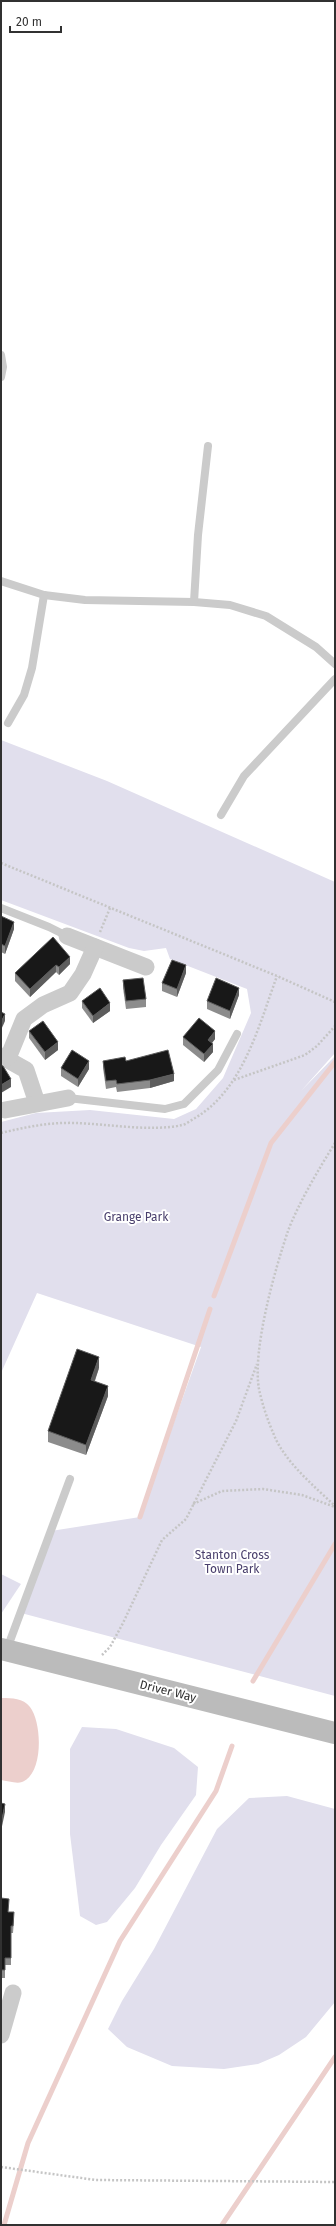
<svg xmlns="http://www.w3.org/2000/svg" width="336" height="2226" viewBox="0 0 336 2226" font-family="'Fira Sans',sans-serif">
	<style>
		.green { fill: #e1dfed }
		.water { fill: #eccfcc }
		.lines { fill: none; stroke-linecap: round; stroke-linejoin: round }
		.stream { stroke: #eccfcc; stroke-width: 5 }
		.path { stroke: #c5c5c5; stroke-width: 2.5; stroke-dasharray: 2 2; stroke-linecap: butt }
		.lane { stroke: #cbcbcb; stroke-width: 8 }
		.street { stroke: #cbcbcb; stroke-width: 17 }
		.secondary { stroke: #bbb; stroke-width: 22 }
		.wall { fill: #8c8c8c }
		.shaded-wall { fill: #5d5d5d }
		.building { fill: #181818; stroke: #5d5d5d }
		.labels { text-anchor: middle; stroke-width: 4; stroke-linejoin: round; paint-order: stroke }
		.park-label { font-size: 12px; fill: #493f6c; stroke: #fff }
		.street-label { font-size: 12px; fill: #313131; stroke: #fff }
	</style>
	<rect width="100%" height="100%" fill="#fff"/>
	<g class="green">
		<polygon points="1,740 107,781 335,882 335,1053 301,1091 335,1056 335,1696 21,1613 51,1531 140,1517 201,1347 37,1293 1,1373 1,1122 36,1113 90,1110 174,1119 196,1109 223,1078 251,1013 247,989 170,959 166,948 144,951 129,948 1,900"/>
		<polygon points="1,1574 21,1584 1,1614"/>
		<polygon points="82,1727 116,1729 174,1748 198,1767 196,1795 161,1845 135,1888 107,1922 96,1925 80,1916 70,1834 70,1749"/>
		<polygon points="287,1796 335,1809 335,2002 306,2037 279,2055 258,2064 224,2069 172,2066 127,2047 108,2029 122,2001 154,1949 217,1829 249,1798"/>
	</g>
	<path class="water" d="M2,1698C12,1698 23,1698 30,1707C42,1722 44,1774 22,1782C17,1784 7,1781 1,1780Z"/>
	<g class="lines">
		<g class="stream">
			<polyline points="214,1296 271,1143 335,1062"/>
			<polyline points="140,1517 210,1309"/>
			<polyline points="253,1681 335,1544"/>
			<polyline points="4,2225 28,2143 120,1941 216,1791 232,1746"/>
			<polyline points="222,2225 335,2057"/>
		</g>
		<g class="path">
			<polyline points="1,863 277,976 335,1002"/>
			<polyline points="100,932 110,908"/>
			<polyline points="234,1080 305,1055 317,1046 335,1026"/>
			<path d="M1,1133C26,1127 50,1122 76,1123C107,1124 153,1132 182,1125C187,1124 191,1120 195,1118C243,1090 259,1025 277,976"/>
			<path d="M335,1143C320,1167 298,1204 288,1231C275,1269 252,1350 259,1389C262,1404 268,1421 274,1435C285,1462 314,1486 335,1506"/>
			<polyline points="193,1504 222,1491 263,1489 302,1495 335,1507"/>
			<polyline points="102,1655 110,1647 123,1623 162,1540 186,1519 236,1421 257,1364"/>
			<polyline points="1,2167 96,2180 335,2182"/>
		</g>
		<g class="lane">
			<polyline points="1,355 3,367 1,377"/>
			<polyline points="1,581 44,595 85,600 194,602 230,605 266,616 316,647 335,664"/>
			<polyline points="194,602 198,535 208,446"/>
			<polyline points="8,723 24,695 32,668 44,595"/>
			<polyline points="221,815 244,776 335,679"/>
			<polyline points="1,908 49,927 67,936"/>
			<polyline points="68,1098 165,1109 184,1104 218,1070 237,1034"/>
			<polyline points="7,1649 70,1479"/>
		</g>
		<g class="street">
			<polyline points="67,936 146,967"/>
			<polyline points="1,1056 26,1070 37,1103"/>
			<polyline points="8,1058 24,1019 43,1005 70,993 83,974 95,947"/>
			<polyline points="5,1110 68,1098"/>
			<polyline points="1,2035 13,1993"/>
		</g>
		<polyline class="secondary" points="1,1649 335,1733"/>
	</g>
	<g class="wall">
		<polygon points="1,916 14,929 5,954 1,952"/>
		<polygon points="53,937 70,964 59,975 56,972 30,997 15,981 15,973"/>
		<polygon points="186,973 177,997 162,991 162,983"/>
		<polygon points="123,980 146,999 146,1007 126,1009 123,988"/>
		<polygon points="239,995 230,1019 207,1009 207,1001"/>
		<polygon points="82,1001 110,1011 93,1023 82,1008"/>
		<polygon points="29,1031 58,1050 45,1060 29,1038"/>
		<polygon points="183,1037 215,1039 212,1043 213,1052 204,1062 183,1045"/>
		<polygon points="103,1061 126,1061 174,1081 150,1088 117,1092 116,1087 106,1089 103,1068"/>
		<polygon points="61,1068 89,1069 78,1087 61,1076"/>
		<polygon points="99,1368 95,1381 108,1396 86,1455 48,1442 48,1431"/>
		<polygon points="1,1898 8,1912 14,1920 13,1933 11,1933 11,1965 5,1965 5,1978 1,1978"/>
	</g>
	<g class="shaded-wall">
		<polygon points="14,922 14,929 5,954 5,946"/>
		<polygon points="70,957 70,964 59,975 59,967"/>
		<polygon points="56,965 56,972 30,997 30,989"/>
		<polygon points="186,965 186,973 177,997 177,989"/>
		<polygon points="239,988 239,995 230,1019 230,1011"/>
		<polygon points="110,1003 110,1011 93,1023 93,1016"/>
		<polygon points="5,1014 5,1021 1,1030 1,1022"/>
		<polygon points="215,1031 215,1039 208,1048 208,1040"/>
		<polygon points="58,1042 58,1050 45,1060 45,1052"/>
		<polygon points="213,1044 213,1052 204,1062 204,1054"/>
		<polygon points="89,1061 89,1069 78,1087 78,1079"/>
		<polygon points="174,1074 174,1081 150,1088 150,1080"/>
		<polygon points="11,1079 11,1087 1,1093 1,1085"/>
		<polygon points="99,1357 99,1368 91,1391 91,1380"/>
		<polygon points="108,1386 108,1396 86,1455 86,1445"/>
		<polygon points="5,1804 5,1812 1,1831 1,1824"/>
	</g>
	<g class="building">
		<polygon points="1,916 14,922 5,946 1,944"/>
		<polygon points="53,937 70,957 59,967 56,965 30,989 15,973"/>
		<polygon points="172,960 186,965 177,989 162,983"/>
		<polygon points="143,978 146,999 126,1001 123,980"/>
		<polygon points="216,978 239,988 230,1011 207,1001"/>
		<polygon points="100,988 110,1003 93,1016 82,1001"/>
		<polygon points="1,1012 5,1014 1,1022"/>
		<polygon points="199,1018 215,1031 208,1040 213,1044 204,1054 183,1037"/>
		<polygon points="43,1021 58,1042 45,1052 29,1031"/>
		<polygon points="72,1050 89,1061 78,1079 61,1068"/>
		<polygon points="168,1050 174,1074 150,1080 117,1084 116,1080 106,1081 103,1061 125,1057 126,1061"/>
		<polygon points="1,1065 3,1066 11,1079 1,1085"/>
		<polygon points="77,1349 99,1357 91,1380 108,1386 86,1445 48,1431"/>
		<polygon points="1,1803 5,1804 1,1824"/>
		<polygon points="1,1898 9,1899 8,1912 14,1912 13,1926 11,1926 11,1958 5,1958 5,1970 1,1970"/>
	</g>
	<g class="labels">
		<g class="park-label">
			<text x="136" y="1221">Grange Park</text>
			<text x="232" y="1559">Stanton Cross<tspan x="232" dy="14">Town Park</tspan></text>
		</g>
		<g class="street-label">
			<text transform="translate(168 1691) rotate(14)" y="4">Driver Way</text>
		</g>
	</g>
	<rect width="336" height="2226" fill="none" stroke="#313131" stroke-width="4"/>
	<path d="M10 26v6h51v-6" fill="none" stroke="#313131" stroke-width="2"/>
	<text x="16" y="26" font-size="12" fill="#313131" stroke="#ffffff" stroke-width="3" paint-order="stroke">20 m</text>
</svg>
